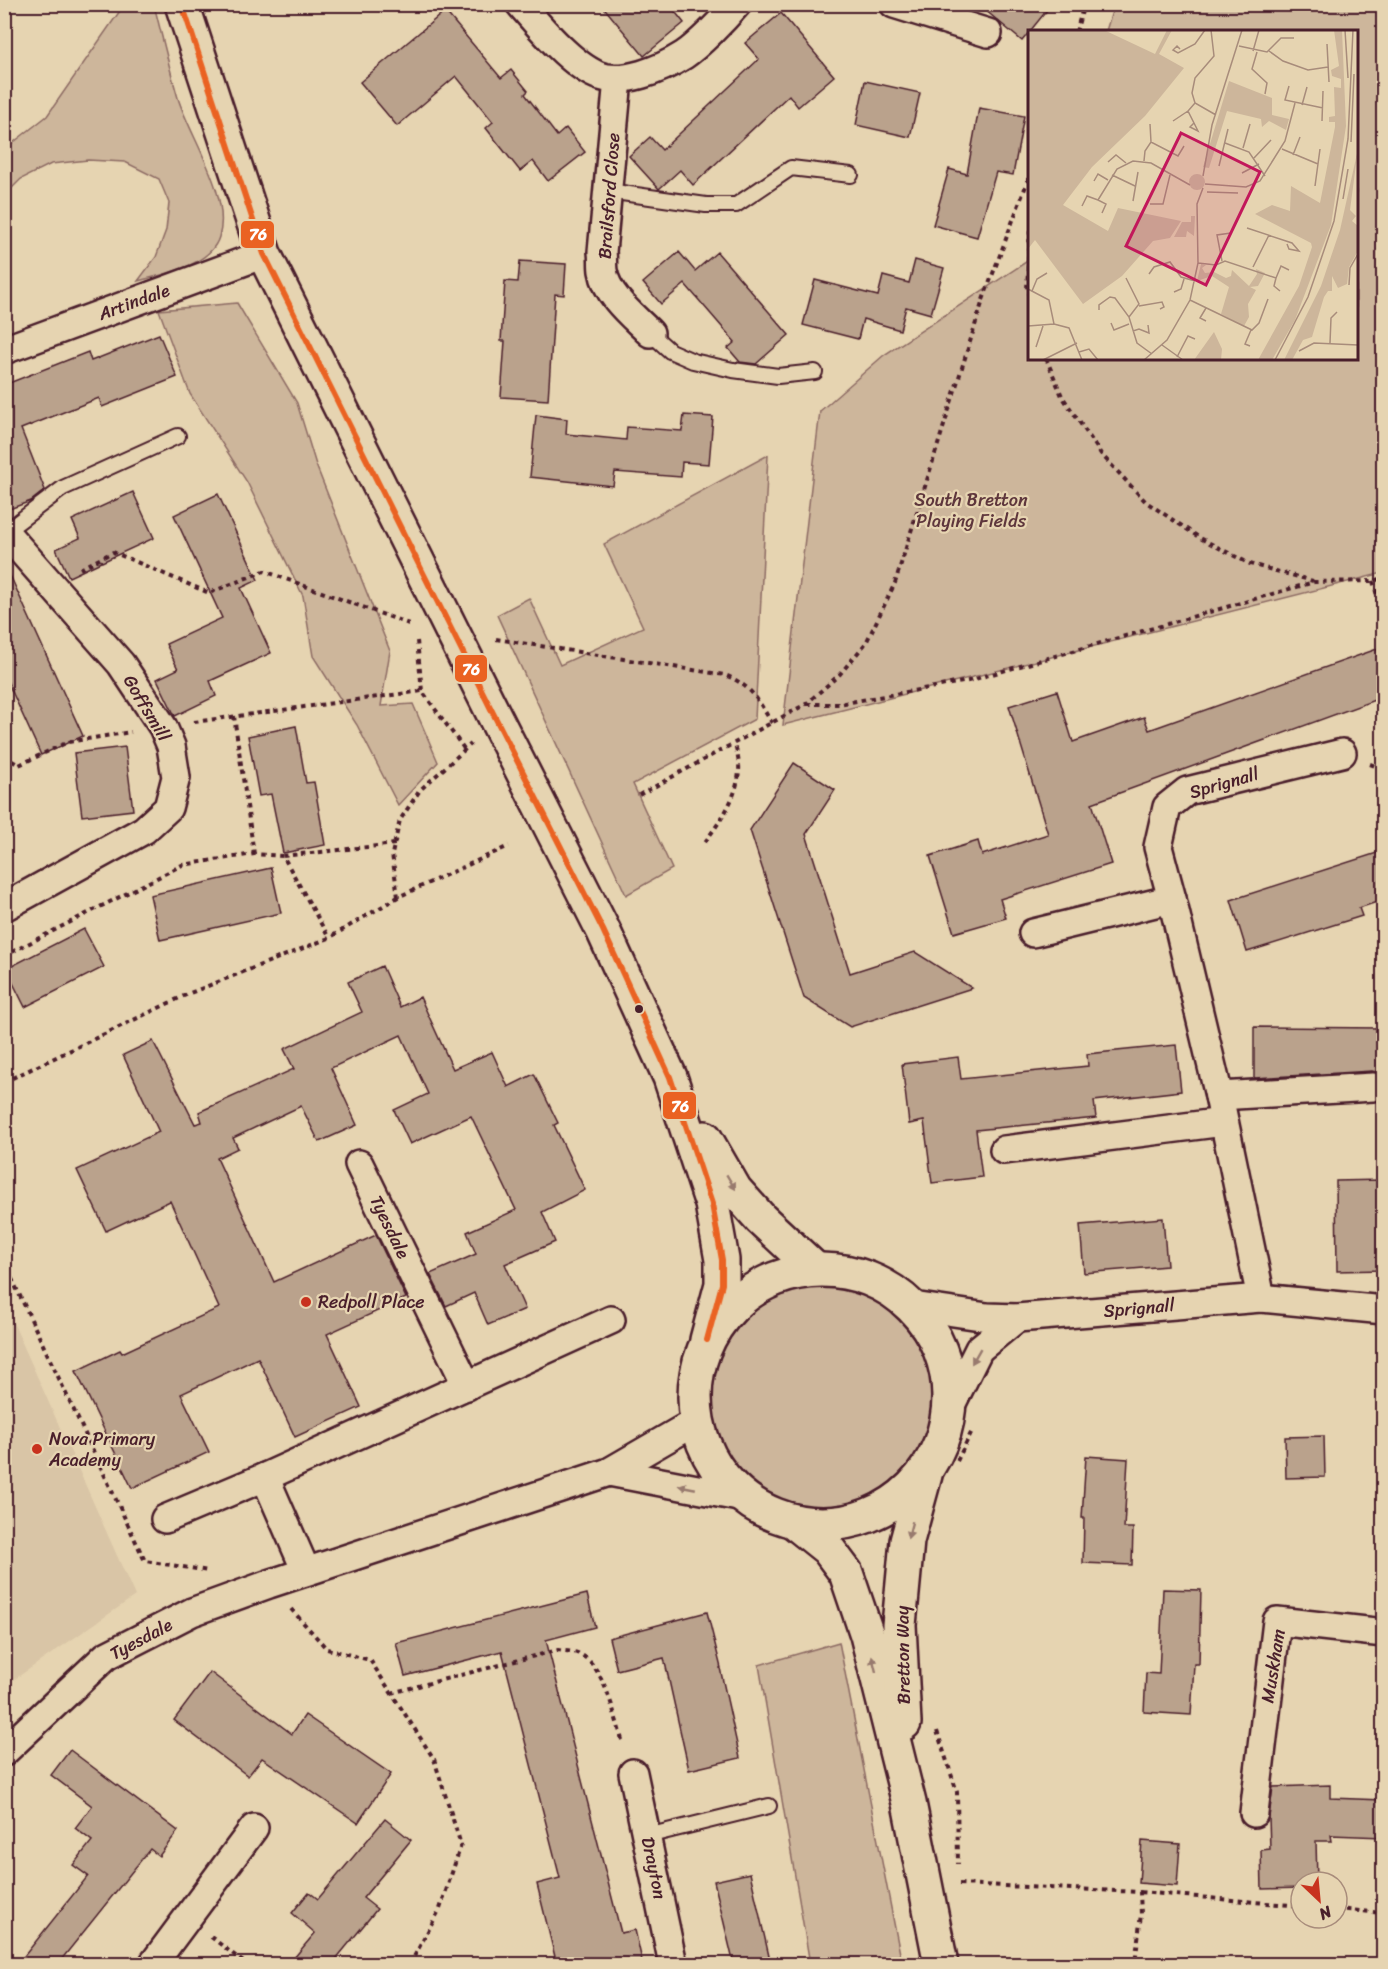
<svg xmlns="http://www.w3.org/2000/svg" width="1388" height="1969" viewBox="0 0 1388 1969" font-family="Sriracha,sans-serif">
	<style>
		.built { fill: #d9c5a6 }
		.green { fill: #cdb69b; stroke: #8c6a63; stroke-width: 1.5 }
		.building { fill: #baa28c; stroke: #4a1f2b; stroke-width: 1.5 }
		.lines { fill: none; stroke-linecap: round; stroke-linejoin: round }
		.lane-casing { stroke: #4a1f2b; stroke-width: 18 }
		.street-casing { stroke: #4a1f2b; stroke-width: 32 }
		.secondary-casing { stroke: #4a1f2b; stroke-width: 38 }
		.path { stroke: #4a1f2b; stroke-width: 4; stroke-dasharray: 4.5 4.5; stroke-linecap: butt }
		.lane { stroke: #e6d4b1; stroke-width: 14 }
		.street { stroke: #e6d4b1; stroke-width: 27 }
		.secondary { stroke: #e6d4b1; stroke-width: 33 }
		.bus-1-casing { stroke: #e6d4b1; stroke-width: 10 }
		.bus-1 { stroke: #ea6222; stroke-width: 6 }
		.oneway { fill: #987a6e }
		.bus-dot { fill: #4a1f2b; stroke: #e6d4b1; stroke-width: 2 }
		.poi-dot { fill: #c8321e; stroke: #e6d4b1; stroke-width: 2 }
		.labels { text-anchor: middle; stroke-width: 4.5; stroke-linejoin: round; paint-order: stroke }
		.street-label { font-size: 18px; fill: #4a1f2b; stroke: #e6d4b1 }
		.park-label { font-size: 18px; fill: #5e363c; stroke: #e6d4b1 }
		.poi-label { font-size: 18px; fill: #4a1f2b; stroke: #e6d4b1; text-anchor: start }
		.inset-road { fill: none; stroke: #a88c7b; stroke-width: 1.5 }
		.view { fill: #c2185b; fill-opacity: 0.15; stroke: #c2185b; stroke-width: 3 }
		.inset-edge { fill: none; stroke: #4a1f2b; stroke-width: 3 }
		.line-badge { stroke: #e6d4b1; stroke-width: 2 }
		.badge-label { font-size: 16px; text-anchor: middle; font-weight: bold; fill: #fff }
	</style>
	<rect width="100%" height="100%" fill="#e6d4b1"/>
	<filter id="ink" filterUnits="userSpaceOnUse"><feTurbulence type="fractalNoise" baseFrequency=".0167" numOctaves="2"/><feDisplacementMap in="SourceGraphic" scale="12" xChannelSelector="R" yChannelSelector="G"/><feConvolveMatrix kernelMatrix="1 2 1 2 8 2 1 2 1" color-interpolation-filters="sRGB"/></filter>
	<g filter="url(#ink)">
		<polygon class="built" points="4,1302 135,1596 9,1683 5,1689"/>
		<g class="green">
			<path d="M124,5H154C162,36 169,67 178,98C190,137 232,196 219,237C210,266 164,274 138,281L156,257L166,230L169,203L159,179L125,162L88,160L51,164L21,179L5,195V149L47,116Z"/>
			<polygon points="1114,5 1383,5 1383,573 783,725 820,411 884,355 1029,260 1030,358 1356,358 1356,32 1106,31"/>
			<polygon points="237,303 297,403 316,465 390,651 381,706 413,704 438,762 398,805 357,725 313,656 303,596 247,482 190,394 159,310"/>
			<polygon points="768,455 755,719 633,784 672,869 626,895 497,615 529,598 560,665 643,627 604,544"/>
			<circle cx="822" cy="1397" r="127"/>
			<polygon points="839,1642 902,1964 810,1964 759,1665"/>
		</g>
		<g class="building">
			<polygon points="601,4 669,4 684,23 644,56"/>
			<polygon points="978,4 1052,4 1022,41"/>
			<polygon points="445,11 501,78 511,70 528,91 525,94 557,136 566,128 585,152 548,181 533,161 520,171 486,128 493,122 456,76 397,126 360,82"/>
			<polygon points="781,13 834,76 798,107 789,95 693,185 680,170 659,189 629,156 650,137 662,150 759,59 745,43"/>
			<polygon points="865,81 920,93 910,137 856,125"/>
			<polygon points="979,108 1024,116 1013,175 996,172 977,237 933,225 949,169 967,174"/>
			<polygon points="679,252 695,271 717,252 789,335 756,364 740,362 728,348 735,342 685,284 661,304 643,283"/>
			<polygon points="915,260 944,268 931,314 906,307 900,330 863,319 858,339 803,325 815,280 878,296 883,276 909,283"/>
			<polygon points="520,261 566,264 564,295 555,294 548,400 501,397 505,341 501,341 505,281 518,282"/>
			<polygon points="159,334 177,377 102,407 99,398 21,429 45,490 31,501 4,511 4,385 88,352 91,361"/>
			<polygon points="536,415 567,419 566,434 626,440 627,427 682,431 684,415 713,417 709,464 682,462 681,477 615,472 613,486 530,477"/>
			<polygon points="133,492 154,538 102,562 101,560 101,562 69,577 56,549 80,538 72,520"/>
			<polygon points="218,494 258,580 241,588 271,653 210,681 216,696 175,716 157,679 178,669 166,644 222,618 174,515"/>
			<polygon points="4,562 83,736 41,755 4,674"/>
			<polygon points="1377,649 1383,668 1383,697 1092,803 1111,864 1000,899 1006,918 954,933 930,856 978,841 982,855 1048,834 1009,706 1057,691 1073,742 1144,717 1149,730"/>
			<polygon points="296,726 306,783 314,782 325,845 283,853 271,794 259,796 248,736"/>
			<polygon points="125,747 133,810 82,816 74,753"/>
			<polygon points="794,763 835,790 806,834 850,973 915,952 972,988 850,1027 804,998 750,830"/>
			<polygon points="1383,851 1383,900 1359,908 1362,916 1247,952 1231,900"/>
			<polygon points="271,868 281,913 160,940 150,895"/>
			<polygon points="84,929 104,967 25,1007 6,969"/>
			<polygon points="382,966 400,1007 420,997 453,1069 492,1052 508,1087 534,1074 558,1123 554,1125 585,1190 542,1212 555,1242 505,1264 525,1309 488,1325 474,1293 446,1306 430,1274 476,1254 467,1232 516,1210 471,1116 410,1144 394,1110 428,1094 401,1035 331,1068 357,1125 319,1142 301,1106 233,1138 238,1148 217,1158 274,1282 376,1235 406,1298 327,1334 361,1407 295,1437 258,1358 181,1394 209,1452 132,1488 76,1371 120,1350 122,1353 219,1308 170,1201 106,1231 77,1170 159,1132 123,1055 153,1041 195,1124 202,1122 199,1112 294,1069 284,1049 362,1012 348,982"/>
			<polygon points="1254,1027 1383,1028 1383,1076 1380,1073 1372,1071 1254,1078"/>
			<polygon points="1176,1045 1181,1091 1094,1101 1096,1118 976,1130 982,1177 932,1183 924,1121 909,1124 902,1064 958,1057 961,1079 1088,1066 1087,1054"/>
			<polygon points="1382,1180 1383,1270 1337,1271 1336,1181"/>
			<polygon points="1163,1218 1167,1266 1084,1273 1080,1225"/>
			<polygon points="1324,1436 1325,1477 1286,1478 1285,1437"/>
			<polygon points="1086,1456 1128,1459 1124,1528 1133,1528 1132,1565 1083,1563 1084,1518 1082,1518"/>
			<polygon points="1163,1589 1201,1590 1199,1664 1194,1664 1191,1715 1144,1712 1146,1673 1159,1674"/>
			<polygon points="587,1594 595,1627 546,1640 621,1933 635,1930 643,1965 557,1965 537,1884 560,1878 502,1651 405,1676 396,1643"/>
			<polygon points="707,1612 721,1668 720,1668 740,1758 689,1770 664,1658 617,1670 609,1638"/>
			<polygon points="210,1672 292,1734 305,1715 391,1774 358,1823 262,1758 248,1776 174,1720"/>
			<polygon points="70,1750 178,1831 159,1856 150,1849 57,1965 17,1965 88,1876 73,1865 92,1841 75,1828 92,1806 51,1775"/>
			<polygon points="1330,1785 1330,1798 1383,1800 1383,1837 1331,1835 1332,1841 1316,1841 1317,1882 1301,1882 1301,1888 1262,1889 1261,1850 1270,1849 1269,1817 1273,1787"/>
			<polygon points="385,1819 411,1840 363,1898 377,1909 331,1965 288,1965 315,1933 292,1913 309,1892 318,1899"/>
			<polygon points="1142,1841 1180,1844 1177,1886 1139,1883"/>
			<polygon points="750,1873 771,1965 734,1965 714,1881"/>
		</g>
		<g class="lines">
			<defs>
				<g id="lane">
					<polyline points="608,191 706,205 736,205 791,168 851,175"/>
					<polyline points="650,333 670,351 693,361 733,370 778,376 815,372"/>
					<polyline points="5,532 63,488 178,436"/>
					<polyline points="647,1836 769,1806"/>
				</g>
				<g id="street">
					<path d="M520,4C540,27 570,63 597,75C622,86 662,69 684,55C699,45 724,19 737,4"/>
					<polyline points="894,4 988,33"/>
					<path d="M618,79L602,252C603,258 602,265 603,271C607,296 633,316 650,333"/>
					<polyline points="4,350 264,254"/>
					<polyline points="4,531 121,664 163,727 171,746 176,777 168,808 144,830 4,907"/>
					<polyline points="1033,933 1172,899"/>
					<polyline points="1219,1096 1373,1087"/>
					<polyline points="1004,1150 1224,1122"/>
					<polyline points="359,1164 467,1386"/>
					<polyline points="1261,1298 1219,1096 1172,899 1158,847 1167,807 1187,791 1342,753"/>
					<polyline points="913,1306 987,1317 1017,1318 1261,1298 1384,1310"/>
					<polyline points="950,1407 979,1349 1017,1318"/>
					<polyline points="609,1472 744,1498"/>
					<polyline points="265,1477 306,1571"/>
					<polyline points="165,1519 265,1477 611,1320"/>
					<polyline points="4,1752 106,1656 192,1612 269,1584 609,1472 697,1421"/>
					<polyline points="633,1773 673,1964"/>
					<polyline points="1254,1813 1277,1621 1384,1633"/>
					<polyline points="153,1964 254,1828"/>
				</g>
				<g id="secondary">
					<polyline points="182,4 264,254 494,715 603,930 670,1077 712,1204 722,1260 722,1284 707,1340"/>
					<polyline points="705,1138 735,1190 761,1219 815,1269"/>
					<circle cx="822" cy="1397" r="127"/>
					<polyline points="793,1521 828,1549 846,1573 867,1635 909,1803 941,1964"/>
					<polyline points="904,1723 899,1625 907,1541 925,1475"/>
				</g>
			</defs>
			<use href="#lane" class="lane-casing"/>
			<use href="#street" class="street-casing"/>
			<use href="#secondary" class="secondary-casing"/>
			<g class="path">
				<polyline points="1076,32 1084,4"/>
				<polyline points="1030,230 1027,289 1030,298"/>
				<polyline points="1046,358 1062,396 1101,454 1146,502 1200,538 1250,564 1313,581"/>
				<polyline points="80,569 113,552 209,593 264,571 409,624"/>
				<polyline points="1373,581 1384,621"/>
				<path d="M496,639L725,675C752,686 757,699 772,723"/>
				<polyline points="417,641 422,691 465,750"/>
				<polyline points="807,704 839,704 968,681 1314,582 1373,581 1384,578"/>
				<polyline points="234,716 254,854"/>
				<polyline points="194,722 422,691"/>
				<polyline points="4,756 19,765 68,742 131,732"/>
				<polyline points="1370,764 1384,769"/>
				<polyline points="639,795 806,704 840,674 866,643 895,583 983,300 1030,175"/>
				<path d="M705,842C721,820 737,798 739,771C740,762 736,751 735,743"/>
				<polyline points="283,856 395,844"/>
				<polyline points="398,897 392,854 400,820 420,790 471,744"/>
				<polyline points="4,956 182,865 254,854 283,856 329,938"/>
				<polyline points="4,1082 190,993 329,938 398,897 509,846"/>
				<polyline points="4,1262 145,1561 209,1571"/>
				<polyline points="957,1461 972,1431"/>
				<polyline points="291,1609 327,1649 370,1660 434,1759 461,1845 440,1909 410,1964"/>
				<path d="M391,1693L558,1650C564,1651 571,1651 577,1653C604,1662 615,1718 623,1743"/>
				<polyline points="937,1731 957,1792 958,1864"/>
				<polyline points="959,1884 1140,1892 1141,1914 1135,1964"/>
				<polyline points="1140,1892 1301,1906"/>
				<polyline points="1337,1909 1384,1913"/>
				<polyline points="211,1937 246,1964"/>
			</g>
			<use href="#lane" class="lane"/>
			<use href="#street" class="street"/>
			<use href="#secondary" class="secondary"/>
			<defs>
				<polyline id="bus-1" points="182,4 264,254 494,715 603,930 670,1077 712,1204 722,1260 722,1284 707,1340"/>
			</defs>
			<use href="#bus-1" class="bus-1-casing"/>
			<use href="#bus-1" class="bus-1"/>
		</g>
		<defs><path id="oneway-solid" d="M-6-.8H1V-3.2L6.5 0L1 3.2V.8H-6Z" transform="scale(1.5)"/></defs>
		<g class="oneway">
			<use href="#oneway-solid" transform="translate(731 1182) rotate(59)"/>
			<use href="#oneway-solid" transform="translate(976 1356) rotate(120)"/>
			<use href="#oneway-solid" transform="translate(687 1487) rotate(-169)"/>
			<use href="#oneway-solid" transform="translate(910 1530) rotate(105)"/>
			<use href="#oneway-solid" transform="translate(874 1664) rotate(-104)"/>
		</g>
	</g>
	<circle class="bus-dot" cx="639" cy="1009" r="5"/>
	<g class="poi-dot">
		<circle cx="306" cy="1302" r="6"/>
		<circle cx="37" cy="1449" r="6"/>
	</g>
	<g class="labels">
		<g class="street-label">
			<text transform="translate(609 196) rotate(-86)" y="6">Brailsford Close</text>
			<text transform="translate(134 302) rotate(-20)" y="6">Artindale</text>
			<text transform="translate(147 708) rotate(59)" y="6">Goffsmill</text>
			<text transform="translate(1224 783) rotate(-16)" y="6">Sprignall</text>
			<text transform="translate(390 1227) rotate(64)" y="6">Tyesdale</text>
			<text transform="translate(1139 1308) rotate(-5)" y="6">Sprignall</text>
			<text transform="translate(141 1639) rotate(-28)" y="6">Tyesdale</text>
			<text transform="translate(903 1655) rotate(-91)" y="6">Bretton Way</text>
			<text transform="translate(1273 1666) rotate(-81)" y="6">Muskham</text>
			<text transform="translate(654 1868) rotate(78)" y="6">Drayton</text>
		</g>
		<g class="park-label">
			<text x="971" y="506">South Bretton<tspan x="971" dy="21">Playing Fields</tspan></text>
		</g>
		<g class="poi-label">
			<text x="318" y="1308">Redpoll Place</text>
			<text x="49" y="1445">Nova Primary<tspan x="49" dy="21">Academy</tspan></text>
		</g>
	</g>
	<g transform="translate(1028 30)">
		<rect width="330" height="330" fill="#e6d4b1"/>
		<path d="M0,0H76L127,24L139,0H144L131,24L156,38L117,86L64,137L35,175L80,201L90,178L153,191L142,208L125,211L94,246L55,274L7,210L0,219ZM306,0H314L318,96L303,195L267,290L244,330H230L271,256L284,217L283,213L227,184L244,175L262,181L263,156L292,173L307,97V92H301V87L307,86L306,57L313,58V49L304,46L303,40L311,36ZM201,51L244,68V85L261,89L258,100L241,91L234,97L233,89L199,81L181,138L175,137ZM330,119L322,180L328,186L324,191L330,196V221L321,237L319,254L310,258L304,246V261H300L296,267L284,307L275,310L264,330H256L293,256L312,200ZM161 152a8 8 0 1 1 16 0a8 8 0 1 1-16 0ZM163,186H167L166,206L159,201L158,207H146L154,192H163ZM173,234L178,235L174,238L177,243L186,242L198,248L203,246L204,240L221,256L229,244L228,239L237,243L230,256L222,257L228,260L220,274L221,287L216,296L193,284L201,257L184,246L169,251ZM186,302L194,319L193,330H166Z" fill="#cdb69b"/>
		<path class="inset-road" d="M183,0L186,26L167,48L164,63L167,73L188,85M317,0L320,48M299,14L301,52M211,16L239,22L253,8H266M152,19L149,16L145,20L150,23L167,14L177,0M225,21L231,0M241,21L255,31L280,40L300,37M229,22L224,39L239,53L237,64M261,56L257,70L295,78M274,75L279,57M145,91L160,81M294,91L295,61M166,93L162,97L170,101L160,81L167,73M122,94L123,112M323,112L326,44M197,113L221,122L237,146M215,118L222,94M254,119L290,134M265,125L272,107M226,128L243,110M116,131L117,121L123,112L150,126L156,116M80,132L88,125L98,133M191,136L200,99M214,143L231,134M84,145L107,156M175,146L184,95L214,0M66,151L70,144L80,150M177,154L218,157L232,151L257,111L267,73M287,156L292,119M179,162L210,163M315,169L320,139M70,170L89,139L105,131L123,133L162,155M105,171L110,142M122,174H135L142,145M54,176L59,166L70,170L78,174L74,183M219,198L264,213L271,221L261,219L259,214M194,231L189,205L203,203M170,233L188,235L197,231L248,248M225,237L241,205M121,244L126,237L142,232L153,247L167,251M98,248L111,274L101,287M321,255L322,238L330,224M0,259L21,270L26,294M4,261L9,249L19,243M252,261L246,256L248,248L253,236L261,240M146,262L153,259L156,249M162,270L224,300L231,293L240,269M111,276L134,272L136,277L132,279M71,280V275L82,267L87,268L101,287L109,313L124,324M178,291L172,288L178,278M83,293L86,300L101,294M0,296L26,294L41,298L54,330M105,301L111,299L121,303L120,295M302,313L303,288L309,282M134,315L155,330M222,316L217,314L223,300M8,317L15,296M271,321L286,313L330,315M51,322L61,319L70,330M149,327L160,306L167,309M15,330L49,313M116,330L139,310L162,270L170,233L169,174L175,158M247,330L280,267L306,191L320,109L325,0"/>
		<path class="view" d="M153,103L232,142L178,255L98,216Z"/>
		<rect width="330" height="330" class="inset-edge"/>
	</g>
	<g class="line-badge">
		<rect x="240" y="220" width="35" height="29" rx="6" fill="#ea6222"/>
		<rect x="454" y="654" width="34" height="29" rx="6" fill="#ea6222"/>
		<rect x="662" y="1091" width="35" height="29" rx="6" fill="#ea6222"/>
	</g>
	<g class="badge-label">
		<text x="258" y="240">76</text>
		<text x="471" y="675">76</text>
		<text x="680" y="1112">76</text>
	</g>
	<rect width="1388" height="1969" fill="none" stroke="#e6d4b1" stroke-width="24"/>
	<rect x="12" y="12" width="1364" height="1945" fill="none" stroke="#4a1f2b" stroke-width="2" filter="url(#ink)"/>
	<g transform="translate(1319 1900) rotate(154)"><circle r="28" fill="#e6d4b1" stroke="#a88c7b" stroke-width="1.5"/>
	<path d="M0-4.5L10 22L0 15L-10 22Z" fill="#c8321e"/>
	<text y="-9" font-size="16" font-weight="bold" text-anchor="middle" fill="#4a1f2b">N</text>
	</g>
</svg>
